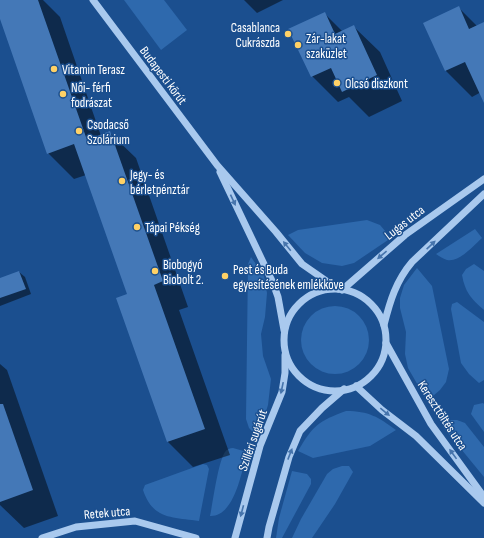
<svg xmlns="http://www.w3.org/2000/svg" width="484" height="538" viewBox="0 0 484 538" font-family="'Sofia Sans Condensed',sans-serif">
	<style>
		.green { fill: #2e69ad }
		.shadow { fill: #0007 }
		.building { fill: #4478b7 }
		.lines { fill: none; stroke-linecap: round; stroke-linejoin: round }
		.minor { stroke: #a9c9ee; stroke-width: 7 }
		.oneway { fill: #4674ac }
		.poi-dot { fill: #ffd166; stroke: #1b4f8f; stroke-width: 1.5 }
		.labels { text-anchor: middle; stroke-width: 3; stroke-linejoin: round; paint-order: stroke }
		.poi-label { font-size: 13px; fill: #fff; stroke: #1b4f8f; text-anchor: start }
		.street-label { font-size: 13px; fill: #fff; stroke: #1b4f8f }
	</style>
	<rect width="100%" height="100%" fill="#1b4f8f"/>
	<g class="green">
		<polygon points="124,0 164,0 187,30 161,50"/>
		<polygon points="367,220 380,225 391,238 354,263 342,266 322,263 305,253 288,235 298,230"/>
		<path d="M475,229L482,238C474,245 459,263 447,260C444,259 439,256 436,254Z"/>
		<polygon points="251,257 264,276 267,293 265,317 261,334 263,356 271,379 268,405 262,424 258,431 254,433 249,428 246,419 248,264"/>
		<path d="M474,264L484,271V310C471,299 465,292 462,275L466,269Z"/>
		<polygon points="417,268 432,286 449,369 446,382 440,390 427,401 408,368 405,354 406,332 400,308 400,298 404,285"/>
		<polygon points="457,302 484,322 484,380 479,383 469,374 461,363 451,309 452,304"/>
		<circle cx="335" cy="340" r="34"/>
		<polygon points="483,403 484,404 484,432 471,414 474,405"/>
		<path d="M346,411C369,411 378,417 396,430L370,446L313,458L298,451C313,425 319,421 346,411Z"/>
		<polygon points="451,420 457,420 465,423 484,447 484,477 443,427"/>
		<path d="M233,448L247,452C242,470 235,517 210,516C213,502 218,462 225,452C227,449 230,448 233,448Z"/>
		<path d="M203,464L207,465L209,469L199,521C173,517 153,520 143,490L145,485Z"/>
		<polygon points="342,466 349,466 353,472 335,504 312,538 292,538 301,519 327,474 333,469"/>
		<polygon points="292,471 307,474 311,479 311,484 282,538 276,538 279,518"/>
	</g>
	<g class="shadow">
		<polygon points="10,0 43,0 60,17 101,136 110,133 136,158 188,307 179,310 230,455 193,467 168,442 128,295 86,175 74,179 48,153 0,16 0,3"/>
		<polygon points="244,0 283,0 257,13"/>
		<polygon points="459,8 477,26 484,23 484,92 483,91 472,97 446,71 424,23"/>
		<polygon points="324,13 343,32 354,27 380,52 402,101 369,117 349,97 338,102 312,76"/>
		<polygon points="19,272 25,277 31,294 0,306 0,279"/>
		<polygon points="0,364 7,370 58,516 24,528 0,505"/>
	</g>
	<g class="building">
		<polygon points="0,0 38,0 87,140 110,131 163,281 154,285 205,429 167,442 116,298 127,294 74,144 47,154 0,19"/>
		<polygon points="459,6 469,29 484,22 484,103 465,62 445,71 423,23"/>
		<polygon points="325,12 335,34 354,25 377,75 342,92 331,68 311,77 288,29"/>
		<polygon points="19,271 26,289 0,298 0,278"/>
		<polygon points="0,404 3,404 33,490 0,502"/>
	</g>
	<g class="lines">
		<g class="minor">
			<polyline points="93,0 217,165 276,232 302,264 338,289"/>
			<polyline points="220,172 273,283 278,297 284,330"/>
			<circle cx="335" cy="340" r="51"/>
			<polyline points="342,290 405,235 484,179"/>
			<path d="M384,325C390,301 396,281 412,262L484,194"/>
			<polyline points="386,343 431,424 484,497"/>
			<polyline points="356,386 382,410 416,436 484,503"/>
			<polyline points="42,538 76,527 135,521 196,538"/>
			<polyline points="235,538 260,446 282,392 285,373 285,355"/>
			<polyline points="267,538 269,527 289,457 300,431 322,408 344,389"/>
		</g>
	</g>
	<defs><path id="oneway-solid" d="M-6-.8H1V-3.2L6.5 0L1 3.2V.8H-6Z"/></defs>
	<g class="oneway">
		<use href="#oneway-solid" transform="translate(233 200) rotate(65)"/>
		<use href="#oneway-solid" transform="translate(431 245) rotate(-43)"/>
		<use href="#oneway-solid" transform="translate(287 246) rotate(-129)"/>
		<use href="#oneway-solid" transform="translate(382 255) rotate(140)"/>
		<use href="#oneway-solid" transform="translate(282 388) rotate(102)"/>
		<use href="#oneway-solid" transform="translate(385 412) rotate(39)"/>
		<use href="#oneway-solid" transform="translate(290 454) rotate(-69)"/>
		<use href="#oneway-solid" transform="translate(453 454) rotate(-126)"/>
		<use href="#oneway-solid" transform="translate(242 511) rotate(105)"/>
	</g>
	<g class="poi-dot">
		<circle cx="288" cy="34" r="4"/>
		<circle cx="298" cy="45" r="4"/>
		<circle cx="54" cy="69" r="4"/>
		<circle cx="337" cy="83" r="4"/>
		<circle cx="63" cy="94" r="4"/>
		<circle cx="79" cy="131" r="4"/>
		<circle cx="122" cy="181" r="4"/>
		<circle cx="137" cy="227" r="4"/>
		<circle cx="155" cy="271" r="4"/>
		<circle cx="225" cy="276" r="4"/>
	</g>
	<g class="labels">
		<g class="poi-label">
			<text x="280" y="32" text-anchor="end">Casablanca<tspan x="280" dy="15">Cukrászda</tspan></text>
			<text x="306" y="43">Zár-lakat<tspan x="306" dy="15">szaküzlet</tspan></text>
			<text x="62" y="74">Vitamin Terasz</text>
			<text x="345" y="88">Olcsó diszkont</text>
			<text x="71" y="92">Női- férfi<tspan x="71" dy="15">fodrászat</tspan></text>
			<text x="87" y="129">Csodacső<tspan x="87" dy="15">Szolárium</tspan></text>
			<text x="130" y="179">Jegy- és<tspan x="130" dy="15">bérletpénztár</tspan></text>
			<text x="145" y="232">Tápai Pékség</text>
			<text x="163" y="269">Biobogyó<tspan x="163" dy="15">Biobolt 2.</tspan></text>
			<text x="233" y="274">Pest és Buda<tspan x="233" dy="15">egyesítésének emlékköve</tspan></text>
		</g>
		<g class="street-label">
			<text transform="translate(164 75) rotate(53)" y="5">Budapesti körút</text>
			<text transform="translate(404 222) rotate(-38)" y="5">Lugas utca</text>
			<text transform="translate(443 415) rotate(57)" y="5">Kereszttöltés utca</text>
			<text transform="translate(252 440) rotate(-71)" y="5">Szilléri sugárút</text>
			<text transform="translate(107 512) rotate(-5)" y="5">Retek utca</text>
		</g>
	</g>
</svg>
